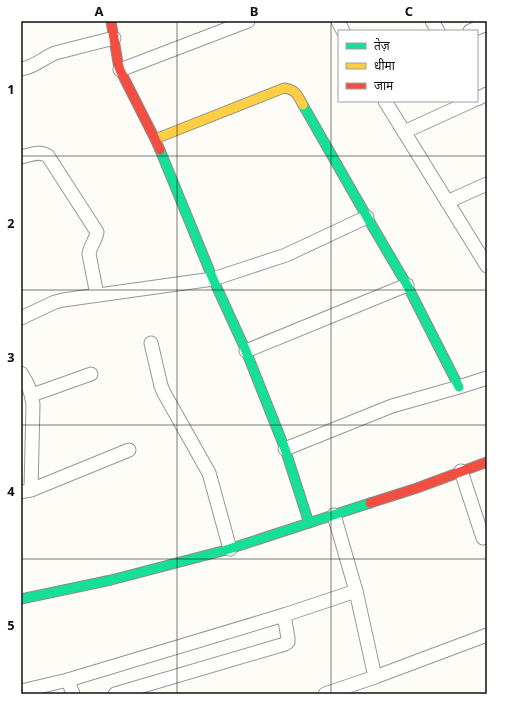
<svg xmlns="http://www.w3.org/2000/svg" width="508" height="715" viewBox="0 0 508 715" font-family="Georgia,'Noto Sans Devanagari',serif">
	<style>
		.lines { fill: none; stroke-linecap: round; stroke-linejoin: round }
		.street-casing { stroke: #979795; stroke-width: 15 }
		.fast-casing { stroke: #8e8d8b; stroke-width: 11 }
		.slow-casing { stroke: #8e8d8b; stroke-width: 11 }
		.jam-casing { stroke: #8e8d8b; stroke-width: 11 }
		.street { stroke: #fffffe; stroke-width: 13 }
		.fast { stroke: #16e098; stroke-width: 9 }
		.slow { stroke: #ffcf43; stroke-width: 9 }
		.jam { stroke: #f24e42; stroke-width: 9 }
		.grid { fill: none; stroke: #111; stroke-width: 1; stroke-opacity: 0.55 }
		.neatline { fill: none; stroke: #111; stroke-width: 1.5 }
		.grid-label { font-size: 13px; text-anchor: middle; font-weight: bold; fill: #111 }
	</style>
	<rect width="100%" height="100%" fill="#fdfcf7"/>
	<g class="lines">
		<defs>
			<g id="street">
				<polyline points="338,21 343,31"/>
				<polyline points="432,21 438,31"/>
				<polyline points="470,31 487,24"/>
				<path d="M21,69C35,67 43,58 55,53L114,38"/>
				<polyline points="120,70 248,21"/>
				<polyline points="477,99 487,94"/>
				<polyline points="385,101 487,266"/>
				<polyline points="404,132 472,101"/>
				<path d="M21,157C30,155 40,150 48,156L97,232C96,240 90,246 89,254L97,295"/>
				<polyline points="447,202 487,184"/>
				<polyline points="21,318 55,302 63,300 213,279 286,255 367,217"/>
				<polyline points="151,343 161,386 164,393 209,473 230,549"/>
				<polyline points="246,351 407,285"/>
				<path d="M21,373C28,384 31,391 33,404L31,490"/>
				<polyline points="32,395 91,374"/>
				<polyline points="285,449 392,406 459,387 487,378"/>
				<polyline points="461,471 483,538"/>
				<polyline points="21,492 31,490 129,450"/>
				<polyline points="334,515 356,591 375,677"/>
				<polyline points="68,680 73,694"/>
				<polyline points="21,691 68,680 284,615 356,591"/>
				<polyline points="115,694 285,644 288,642 288,638 284,615"/>
				<polyline points="325,694 375,677 487,635"/>
			</g>
			<g id="fast">
				<polyline points="303,105 367,217 407,285 459,387"/>
				<polyline points="160,150 213,279 246,351 285,449 309,523"/>
				<polyline points="21,599 111,580 226,550 370,503"/>
			</g>
			<path id="slow" d="M155,139L284,88C297,90 297,95 303,105"/>
			<g id="jam">
				<polyline points="111,21 118,63 120,70 155,139 160,150"/>
				<polyline points="370,503 417,488 487,462"/>
			</g>
		</defs>
		<use href="#street" class="street-casing"/>
		<use href="#fast" class="fast-casing"/>
		<use href="#slow" class="slow-casing"/>
		<use href="#jam" class="jam-casing"/>
		<use href="#street" class="street"/>
		<use href="#fast" class="fast"/>
		<use href="#slow" class="slow"/>
		<use href="#jam" class="jam"/>
	</g>
	<path class="grid" d="M177,21V694M331,21V694M21,156H487M21,290H487M21,425H487M21,559H487"/>
	<rect width="508" height="715" fill="none" stroke="#ffffff" stroke-width="44"/>
	<rect x="338" y="30" width="140" height="72" fill="#ffffff" stroke="#a0a0a0"/>
	<rect x="346" y="43" width="20" height="6" fill="#16e098" stroke="#a0a0a0"/>
	<text x="374" y="50" font-size="12" fill="#111111">तेज़</text>
	<rect x="346" y="63" width="20" height="6" fill="#ffcf43" stroke="#a0a0a0"/>
	<text x="374" y="70" font-size="12" fill="#111111">धीमा</text>
	<rect x="346" y="83" width="20" height="6" fill="#f24e42" stroke="#a0a0a0"/>
	<text x="374" y="90" font-size="12" fill="#111111">जाम</text>
	<rect x="22" y="22" width="464" height="671" class="neatline"/>
	<g class="grid-label">
		<text x="99" y="16">A</text>
		<text x="254" y="16">B</text>
		<text x="409" y="16">C</text>
		<text x="11" y="94">1</text>
		<text x="11" y="228">2</text>
		<text x="11" y="362">3</text>
		<text x="11" y="496">4</text>
		<text x="11" y="630">5</text>
	</g>
</svg>
